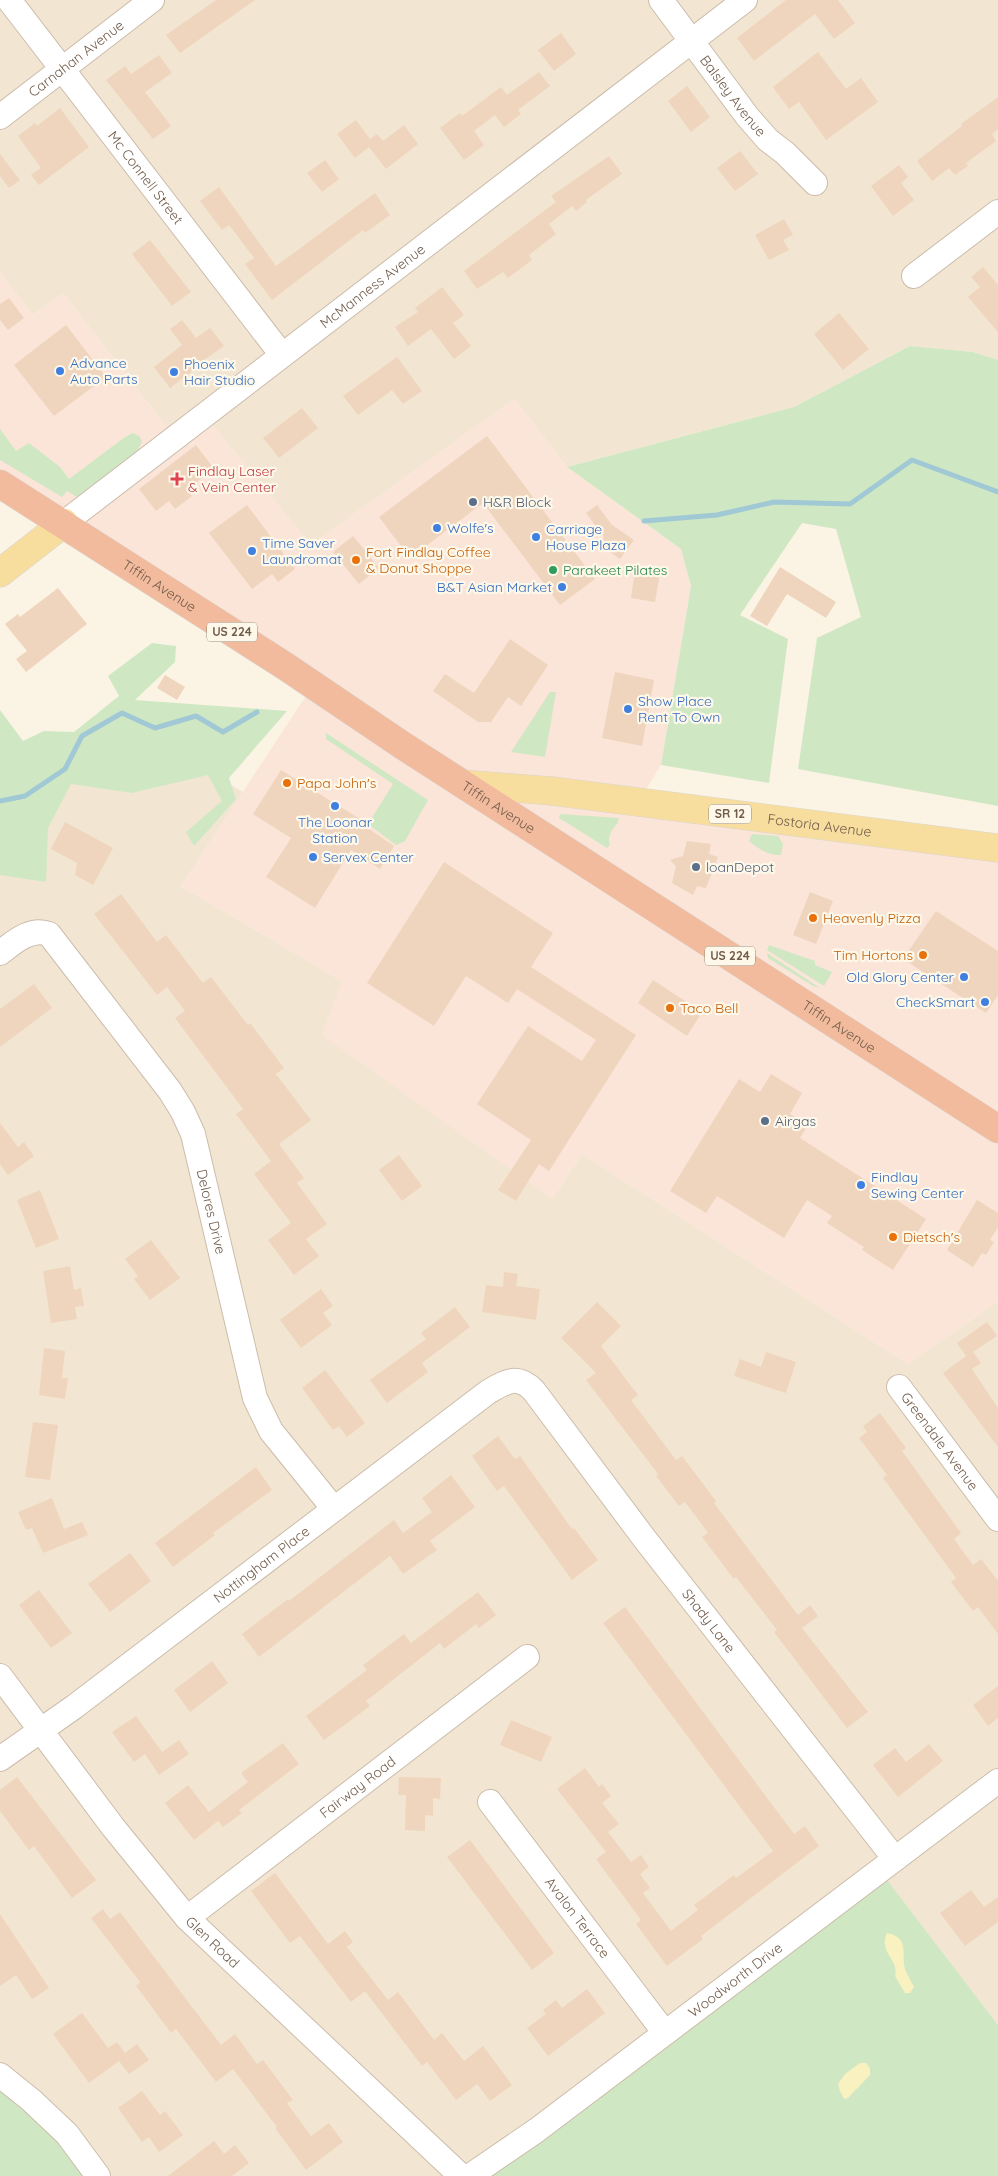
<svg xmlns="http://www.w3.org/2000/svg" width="998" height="2176" viewBox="0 0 998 2176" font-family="Quicksand,sans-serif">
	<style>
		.residential { fill: #f2e6d3 }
		.commercial { fill: #fbe5d8 }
		.green { fill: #cfe8c3 }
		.sand { fill: #f9f1c0 }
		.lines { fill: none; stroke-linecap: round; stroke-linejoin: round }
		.stream { stroke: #a0c8d5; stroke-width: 5 }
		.building { fill: #efd5bd }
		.minor-casing { stroke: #ccbcab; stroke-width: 26 }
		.major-casing { stroke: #dad5d0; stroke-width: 29 }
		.highway-casing { stroke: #dad5d0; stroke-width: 29 }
		.minor { stroke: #fff; stroke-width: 24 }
		.major { stroke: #f7de9f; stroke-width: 28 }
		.highway { stroke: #f2bb9d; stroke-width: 28 }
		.shop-dot { fill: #3f7fe0; stroke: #fef8ea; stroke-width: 2 }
		.health-dot { fill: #e0444e; stroke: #fef8ea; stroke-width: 2 }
		.service-dot { fill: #5c6f8a; stroke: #fef8ea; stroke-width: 2 }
		.food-dot { fill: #e8710a; stroke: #fef8ea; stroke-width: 2 }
		.leisure-dot { fill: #2e9e5b; stroke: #fef8ea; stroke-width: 2 }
		.labels { text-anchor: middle; stroke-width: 4.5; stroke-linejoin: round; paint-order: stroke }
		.shield { fill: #fef8ea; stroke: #9c8b7b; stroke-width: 1 }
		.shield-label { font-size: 12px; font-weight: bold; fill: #725c4b }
		.street-label { font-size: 14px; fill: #725c4b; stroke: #fef8ea }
		.shop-label { font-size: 14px; fill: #366cbe; stroke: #fef8ea; text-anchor: start }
		.health-label { font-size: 14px; fill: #be3a42; stroke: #fef8ea; text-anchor: start }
		.service-label { font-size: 14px; fill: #4e5e75; stroke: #fef8ea; text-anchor: start }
		.food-label { font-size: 14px; fill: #c56008; stroke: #fef8ea; text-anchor: start }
		.leisure-label { font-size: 14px; fill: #27864d; stroke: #fef8ea; text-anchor: start }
	</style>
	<rect width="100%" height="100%" fill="#fbf4e4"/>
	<g class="residential">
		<polygon points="0,0 998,0 998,360 973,352 910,346 794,407 567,467 514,399 311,545 205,416 175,438 63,293 33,315 0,273"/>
		<polygon points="109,710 243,792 181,886 342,981 552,1199 582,1154 908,1364 998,1301 998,2025 879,1871 470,2176 98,2176 0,2075 0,786"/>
	</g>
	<polygon class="commercial" points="0,273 33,315 63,293 175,438 205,416 311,545 514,399 567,467 681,549 691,586 661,765 638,802 998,849 998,1301 908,1364 582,1154 552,1199 322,1035 342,981 181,886 313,685 0,485"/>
	<g class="green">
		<polygon points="910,346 973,352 998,360 998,806 798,769 817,638 861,617 836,529 802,523 740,615 788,639 769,783 661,765 691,586 681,549 567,467 794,407"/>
		<polygon points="0,429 16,451 29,443 60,467 69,479 125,437 133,433 139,436 142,441 137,452 77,497 67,491 62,497 0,460"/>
		<polygon points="152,643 176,646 175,662 135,700 287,711 229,778 236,799 194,846 186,832 222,801 208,775 132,793 71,784 48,828 46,882 0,875 0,710 23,741 44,731 74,732 119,696 108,676"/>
		<polygon points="550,692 556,692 545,757 511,752"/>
		<polygon points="326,733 428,800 405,841 396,845 368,824 393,784 326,739"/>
		<path d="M560,814L619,818L618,823C612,829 607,836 610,845L607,848L559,818Z"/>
		<path d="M752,834L778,836L783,844L781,855C769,856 757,848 749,841Z"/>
		<polygon points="769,945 815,961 815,965 832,972 824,986 767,950"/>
		<polygon points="767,953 820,988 813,986 768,958"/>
		<polygon points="880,1871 998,2025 998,2176 470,2176"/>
		<polygon points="0,2082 98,2176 0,2176"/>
	</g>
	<g class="sand">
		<path d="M887,1933C910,1938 901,1953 905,1969C907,1975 911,1981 914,1987L910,1993H905L895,1976C900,1960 878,1953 887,1933Z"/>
		<polygon points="860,2063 866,2063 870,2068 870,2075 848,2098 844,2099 840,2091 838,2084 845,2074"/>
	</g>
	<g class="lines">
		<g class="stream">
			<polyline points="644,521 717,515 774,502 850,504 912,460 998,492"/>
			<polyline points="0,801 25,796 65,769 82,736 122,713 155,728 196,716 223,732 257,712"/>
		</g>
	</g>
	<g class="building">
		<polygon points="216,0 255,0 180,53 166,35"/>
		<polygon points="786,0 838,0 855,23 834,39 815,14 754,61 737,38"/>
		<polygon points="561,33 576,54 554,71 538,50"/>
		<polygon points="818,52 846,89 861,78 878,102 826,140 799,102 789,109 773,87"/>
		<polygon points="159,55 172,73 145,92 171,126 153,139 106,80 125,66 131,74"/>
		<polygon points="539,72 550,86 518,110 521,114 504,127 495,115 474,131 484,145 464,160 440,128 460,113 462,116 501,87 507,95"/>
		<polygon points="687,86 710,117 691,132 668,101"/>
		<polygon points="998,97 998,129 992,134 996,141 966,163 968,166 955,175 949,168 932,181 917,161 962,126 961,124"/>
		<polygon points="60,108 89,147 39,185 31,175 41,168 18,136 35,123 37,126"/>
		<polygon points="356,120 370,139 377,134 383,141 404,125 418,144 386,169 369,147 355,158 337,134"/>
		<polygon points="740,151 758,174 735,191 717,168"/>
		<polygon points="0,154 20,180 9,188 0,176"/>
		<polygon points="609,156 622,174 586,200 587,202 576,211 572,206 549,224 556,234 529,255 532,260 508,278 503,272 477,289 464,271 556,202 551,196"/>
		<polygon points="325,160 339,179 322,192 307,173"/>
		<polygon points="899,165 908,177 901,183 914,200 893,216 871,186"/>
		<polygon points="219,187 276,266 375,193 390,215 365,233 363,230 272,300 245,264 254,258 229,225 222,230 200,201"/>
		<polygon points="784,219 793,235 783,240 789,250 769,260 755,235"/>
		<polygon points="150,240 191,292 172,306 132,254"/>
		<polygon points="983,267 998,285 998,332 968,297 980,287 971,277"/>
		<polygon points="442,287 464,315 453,323 471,346 454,359 431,329 408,346 395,327 418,312 415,308"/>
		<polygon points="9,298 24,318 8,330 0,320 0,304"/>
		<polygon points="839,313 869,349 843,370 814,334"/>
		<polygon points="182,320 196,338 210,328 224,346 191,369 192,371 170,388 154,367 182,345 170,329"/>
		<polygon points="66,325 106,377 54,416 14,365"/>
		<polygon points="397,357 422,391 403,404 392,390 358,415 343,396"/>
		<polygon points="302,408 318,428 279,458 263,438"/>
		<polygon points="487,436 595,579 560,605 483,503 410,558 379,517"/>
		<polygon points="196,445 214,469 187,489 192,496 175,509 169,501 156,511 139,489"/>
		<polygon points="247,505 295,569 278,582 272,574 252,589 209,533"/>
		<polygon points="597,505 612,525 634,540 620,559 599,544 604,537 586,513"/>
		<polygon points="353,536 379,568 359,584 333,552"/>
		<polygon points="780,567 836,602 826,618 787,594 767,626 750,616"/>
		<polygon points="635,569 660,573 655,602 631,598"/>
		<polygon points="58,588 87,624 26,672 16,659 27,651 5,624 18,614 20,617"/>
		<polygon points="510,639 548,665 521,706 508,697 491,722 478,722 433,691 445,674 474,693"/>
		<polygon points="615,672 654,680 642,746 602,738"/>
		<polygon points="165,675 185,687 177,700 157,688"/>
		<polygon points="281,770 368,824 366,827 394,846 380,869 351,850 315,908 266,877 291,838 253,814"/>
		<polygon points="65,822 113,848 93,885 75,875 77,863 51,849"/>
		<polygon points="687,841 711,844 709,854 718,857 706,888 697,886 693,895 672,883 676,866 670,860 683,856"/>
		<polygon points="444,862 553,933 531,967 636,1035 549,1171 539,1164 516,1201 498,1190 531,1140 477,1104 528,1026 582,1061 596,1040 517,989 508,1003 466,976 434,1026 367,983"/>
		<polygon points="810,892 833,901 816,944 793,935"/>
		<polygon points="121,894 157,942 166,935 203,983 211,977 248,1025 250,1023 284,1068 276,1074 311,1120 279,1144 304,1178 297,1183 327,1224 306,1239 319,1256 294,1275 268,1240 291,1223 254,1174 271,1161 236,1114 243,1109 175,1018 185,1011 167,987 157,995 94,914"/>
		<polygon points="936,911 998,951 998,995 986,1013 903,959"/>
		<polygon points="653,980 702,1012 687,1036 638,1003"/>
		<polygon points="34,984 52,1008 0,1047 0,1009"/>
		<polygon points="771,1074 802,1093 790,1114 808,1125 800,1138 926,1219 893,1270 862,1250 864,1247 827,1223 832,1216 807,1200 784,1238 717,1196 706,1213 670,1191 739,1079 760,1092"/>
		<polygon points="0,1123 18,1147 24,1142 34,1156 8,1175 0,1164"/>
		<polygon points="399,1155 422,1186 402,1201 379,1170"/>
		<polygon points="40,1190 59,1239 36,1248 17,1200"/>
		<polygon points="977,1200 998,1213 998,1227 990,1240 994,1242 986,1255 982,1253 973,1267 947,1250"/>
		<polygon points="151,1240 180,1278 150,1300 134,1279 138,1276 125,1259"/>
		<polygon points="70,1266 74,1290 81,1288 84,1306 75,1307 77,1319 51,1323 43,1271"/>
		<polygon points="504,1272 518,1274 516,1286 540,1289 536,1320 482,1312 486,1285 503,1287"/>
		<polygon points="321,1289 333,1306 323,1313 332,1325 301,1348 280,1320"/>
		<polygon points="597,1302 621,1326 601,1346 638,1395 631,1400 676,1460 682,1456 716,1501 714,1503 798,1615 810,1605 818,1616 802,1628 868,1712 847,1728 774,1632 777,1630 736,1577 734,1579 702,1537 708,1533 685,1502 679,1506 656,1476 658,1474 586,1380 596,1373 561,1338"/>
		<polygon points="455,1307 470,1327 422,1363 428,1372 387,1403 370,1380 426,1339 421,1333"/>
		<polygon points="987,1322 997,1336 973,1352 981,1363 972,1369 998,1408 998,1447 943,1373 966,1356 957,1343"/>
		<polygon points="44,1348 65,1351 62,1378 68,1378 65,1399 39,1395"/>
		<polygon points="766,1352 796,1362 786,1393 734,1376 740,1359 761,1367"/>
		<polygon points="325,1370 365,1423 347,1437 339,1426 333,1430 302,1388"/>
		<polygon points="880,1413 906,1448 902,1451 961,1533 954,1539 973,1565 981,1559 998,1581 998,1634 978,1607 973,1611 951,1582 956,1578 883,1478 887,1475 859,1438 867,1432 863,1426"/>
		<polygon points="33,1422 58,1425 50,1480 25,1477"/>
		<polygon points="498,1436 515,1459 520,1456 572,1529 574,1528 598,1560 572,1580 504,1486 497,1491 472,1456"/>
		<polygon points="256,1467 272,1490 213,1533 215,1535 173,1567 155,1543"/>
		<polygon points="451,1475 475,1507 430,1541 437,1550 403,1574 390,1556 259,1657 242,1634 288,1599 289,1601 394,1520 403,1533 432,1512 422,1498"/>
		<polygon points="52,1498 64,1529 82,1522 88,1535 43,1553 32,1528 26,1530 18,1512"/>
		<polygon points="130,1553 151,1581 110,1612 88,1584"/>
		<polygon points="39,1590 72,1633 51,1648 19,1605"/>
		<polygon points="478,1592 496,1615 479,1628 476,1624 444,1649 440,1643 366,1701 370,1706 324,1740 306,1716 367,1670 363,1665 404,1634 411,1643"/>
		<polygon points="625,1607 794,1834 805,1826 819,1846 701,1936 703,1939 667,1966 636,1924 641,1920 596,1859 606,1852 557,1789 585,1768 599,1787 602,1784 611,1796 602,1803 619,1824 608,1832 631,1862 641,1855 649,1867 640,1874 650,1888 643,1893 671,1931 698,1910 694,1905 734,1875 736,1878 773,1851 603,1623"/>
		<polygon points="212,1661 228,1683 190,1712 174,1690"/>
		<polygon points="998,1686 998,1718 988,1726 973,1705"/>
		<polygon points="136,1716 162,1752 179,1740 189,1754 159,1775 145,1754 134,1762 112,1732"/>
		<polygon points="511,1720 552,1737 541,1762 500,1745"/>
		<polygon points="283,1743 299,1764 239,1810 242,1813 223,1827 218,1821 194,1840 165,1803 188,1785 209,1812 248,1782 241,1773"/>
		<polygon points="929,1744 943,1761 898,1797 873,1765 895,1748 906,1762"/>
		<polygon points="17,1777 96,1880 72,1898 34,1846 29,1850 0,1811 0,1790"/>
		<polygon points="399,1777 441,1778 440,1799 433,1798 433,1816 425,1815 425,1831 405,1830 406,1795 398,1795"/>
		<polygon points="470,1840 554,1953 532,1970 447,1857"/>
		<polygon points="275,1873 328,1944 345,1931 353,1942 347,1947 388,2000 398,1992 434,2040 442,2033 464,2061 483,2046 512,2085 490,2101 477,2084 456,2100 427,2062 422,2066 365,1991 351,2002 300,1936 290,1943 251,1891"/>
		<polygon points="971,1890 984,1907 998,1897 998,1922 965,1946 940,1913"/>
		<polygon points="103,1909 110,1919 120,1912 221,2045 235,2034 257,2064 263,2060 293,2100 287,2103 311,2136 329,2123 343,2142 306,2170 275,2128 277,2127 233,2069 216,2082 176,2029 171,2033 136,1986 140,1982 91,1918"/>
		<polygon points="0,1914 49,1988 32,1999 16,1975 0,1986"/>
		<polygon points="587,1989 605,2013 548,2056 527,2028 546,2014 543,2010 556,2000 562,2008"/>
		<polygon points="82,2013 108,2048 117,2042 125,2053 137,2044 149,2060 129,2074 119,2061 89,2083 53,2034"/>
		<polygon points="142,2091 160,2115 165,2111 183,2135 159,2152 149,2137 142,2142 118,2108"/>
		<polygon points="214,2141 224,2154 235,2145 249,2163 232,2176 168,2176"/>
	</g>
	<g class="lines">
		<defs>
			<g id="minor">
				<path id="s1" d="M9,0L282,355"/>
				<path id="s2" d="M661,0L747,116L768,140L785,153L815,183"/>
				<path id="s3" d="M0,117L152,0"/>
				<polyline points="914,276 998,212"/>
				<path id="s4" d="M64,523L745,0"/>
				<path id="s5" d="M0,953C14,942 31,927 49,934L170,1091L183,1112L193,1134L255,1398L271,1431L334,1509"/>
				<path id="s6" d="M899,1387L998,1519"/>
				<path id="s7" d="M0,1676L113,1827L187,1918L461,2176"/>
				<path id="s8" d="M0,1759L74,1707L488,1392C507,1381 518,1374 534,1391L644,1538L895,1859"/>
				<path id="s9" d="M490,1802L665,2033"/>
				<path id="s10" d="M187,1918L527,1657"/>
				<polyline points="0,2075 31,2100 67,2134 98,2176"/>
				<path id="s11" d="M470,2176L537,2130L998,1781"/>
			</g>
			<g id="major">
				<polyline points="0,573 64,523"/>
				<path id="s12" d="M463,784L552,791L998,848"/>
			</g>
			<g id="highway">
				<path id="s13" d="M0,484L285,666L402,745L998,1129"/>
			</g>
		</defs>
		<use href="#minor" class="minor-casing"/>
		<use href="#major" class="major-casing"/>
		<use href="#highway" class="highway-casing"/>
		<use href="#minor" class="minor"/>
		<use href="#major" class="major"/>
		<use href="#highway" class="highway"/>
	</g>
	<g class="shop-dot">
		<circle cx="60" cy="371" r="5"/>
		<circle cx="174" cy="372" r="5"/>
		<circle cx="437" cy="528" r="5"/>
		<circle cx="536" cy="537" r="5"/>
		<circle cx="252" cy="551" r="5"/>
		<circle cx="562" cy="587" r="5"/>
		<circle cx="628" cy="709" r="5"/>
		<circle cx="335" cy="806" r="5"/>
		<circle cx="313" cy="857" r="5"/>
		<circle cx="964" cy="977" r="5"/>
		<circle cx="985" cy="1002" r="5"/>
		<circle cx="861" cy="1185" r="5"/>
	</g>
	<path class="health-dot" d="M174.5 471.5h5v5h5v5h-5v5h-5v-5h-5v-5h5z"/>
	<g class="service-dot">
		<circle cx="473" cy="502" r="5"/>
		<circle cx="696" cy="867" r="5"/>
		<circle cx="765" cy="1121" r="5"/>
	</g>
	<g class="food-dot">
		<circle cx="356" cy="560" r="5"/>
		<circle cx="287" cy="783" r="5"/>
		<circle cx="813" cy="918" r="5"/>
		<circle cx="923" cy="955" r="5"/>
		<circle cx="670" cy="1008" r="5"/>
		<circle cx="893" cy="1237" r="5"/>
	</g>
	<circle class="leisure-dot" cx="553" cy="570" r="5"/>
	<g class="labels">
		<g class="shield">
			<rect x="207" y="622.5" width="50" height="19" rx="4"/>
			<rect x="709" y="804.5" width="42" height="19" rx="4"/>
			<rect x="705" y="946.5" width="50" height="19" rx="4"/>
		</g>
		<g class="shield-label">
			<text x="232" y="636">US 224</text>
			<text x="730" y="818">SR 12</text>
			<text x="730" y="960">US 224</text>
		</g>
		<g class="street-label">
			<text dy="5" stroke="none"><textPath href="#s3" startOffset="96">Carnahan Avenue</textPath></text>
			<text dy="5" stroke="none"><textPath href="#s2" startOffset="120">Balsley Avenue</textPath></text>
			<text dy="5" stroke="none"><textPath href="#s1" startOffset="224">Mc Connell Street</textPath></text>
			<text dy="5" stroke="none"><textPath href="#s4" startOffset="389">McManness Avenue</textPath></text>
			<text dy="5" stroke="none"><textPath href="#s13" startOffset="189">Tiffin Avenue</textPath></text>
			<text dy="5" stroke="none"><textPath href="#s13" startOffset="594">Tiffin Avenue</textPath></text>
			<text dy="5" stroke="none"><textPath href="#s12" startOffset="359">Fostoria Avenue</textPath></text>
			<text dy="5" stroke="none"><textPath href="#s13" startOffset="999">Tiffin Avenue</textPath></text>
			<text dy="5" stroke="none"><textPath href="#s5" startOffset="382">Delores Drive</textPath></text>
			<text dy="5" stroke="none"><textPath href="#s6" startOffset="68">Greendale Avenue</textPath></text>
			<text dy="5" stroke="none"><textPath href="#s8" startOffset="326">Nottingham Place</textPath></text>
			<text dy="5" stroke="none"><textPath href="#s8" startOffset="951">Shady Lane</textPath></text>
			<text dy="5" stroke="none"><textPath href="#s10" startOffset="215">Fairway Road</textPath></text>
			<text dy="5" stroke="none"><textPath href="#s9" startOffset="145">Avalon Terrace</textPath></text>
			<text dy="5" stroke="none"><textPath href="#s7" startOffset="341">Glen Road</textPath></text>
			<text dy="5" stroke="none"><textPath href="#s11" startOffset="330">Woodworth Drive</textPath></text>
		</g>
		<g class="shop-label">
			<text x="70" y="368">Advance<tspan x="70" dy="16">Auto Parts</tspan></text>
			<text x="184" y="369">Phoenix<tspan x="184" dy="16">Hair Studio</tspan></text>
			<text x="447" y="533">Wolfe's</text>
			<text x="546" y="534">Carriage<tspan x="546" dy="16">House Plaza</tspan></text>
			<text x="262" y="548">Time Saver<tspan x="262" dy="16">Laundromat</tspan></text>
			<text x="552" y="592" text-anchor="end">B&amp;T Asian Market</text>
			<text x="638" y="706">Show Place<tspan x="638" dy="16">Rent To Own</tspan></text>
			<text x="335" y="827" text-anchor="middle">The Loonar<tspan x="335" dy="16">Station</tspan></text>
			<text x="323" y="862">Servex Center</text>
			<text x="954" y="982" text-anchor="end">Old Glory Center</text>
			<text x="975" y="1007" text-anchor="end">CheckSmart</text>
			<text x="871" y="1182">Findlay<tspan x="871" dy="16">Sewing Center</tspan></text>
		</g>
		<g class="health-label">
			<text x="188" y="476">Findlay Laser<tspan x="188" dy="16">&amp; Vein Center</tspan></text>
		</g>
		<g class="service-label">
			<text x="483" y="507">H&amp;R Block</text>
			<text x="706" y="872">loanDepot</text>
			<text x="775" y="1126">Airgas</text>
		</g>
		<g class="food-label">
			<text x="366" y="557">Fort Findlay Coffee<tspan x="366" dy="16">&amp; Donut Shoppe</tspan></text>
			<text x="297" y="788">Papa John's</text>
			<text x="823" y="923">Heavenly Pizza</text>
			<text x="913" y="960" text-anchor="end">Tim Hortons</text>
			<text x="680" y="1013">Taco Bell</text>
			<text x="903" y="1242">Dietsch's</text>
		</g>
		<g class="leisure-label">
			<text x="563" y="575">Parakeet Pilates</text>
		</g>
	</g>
</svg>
